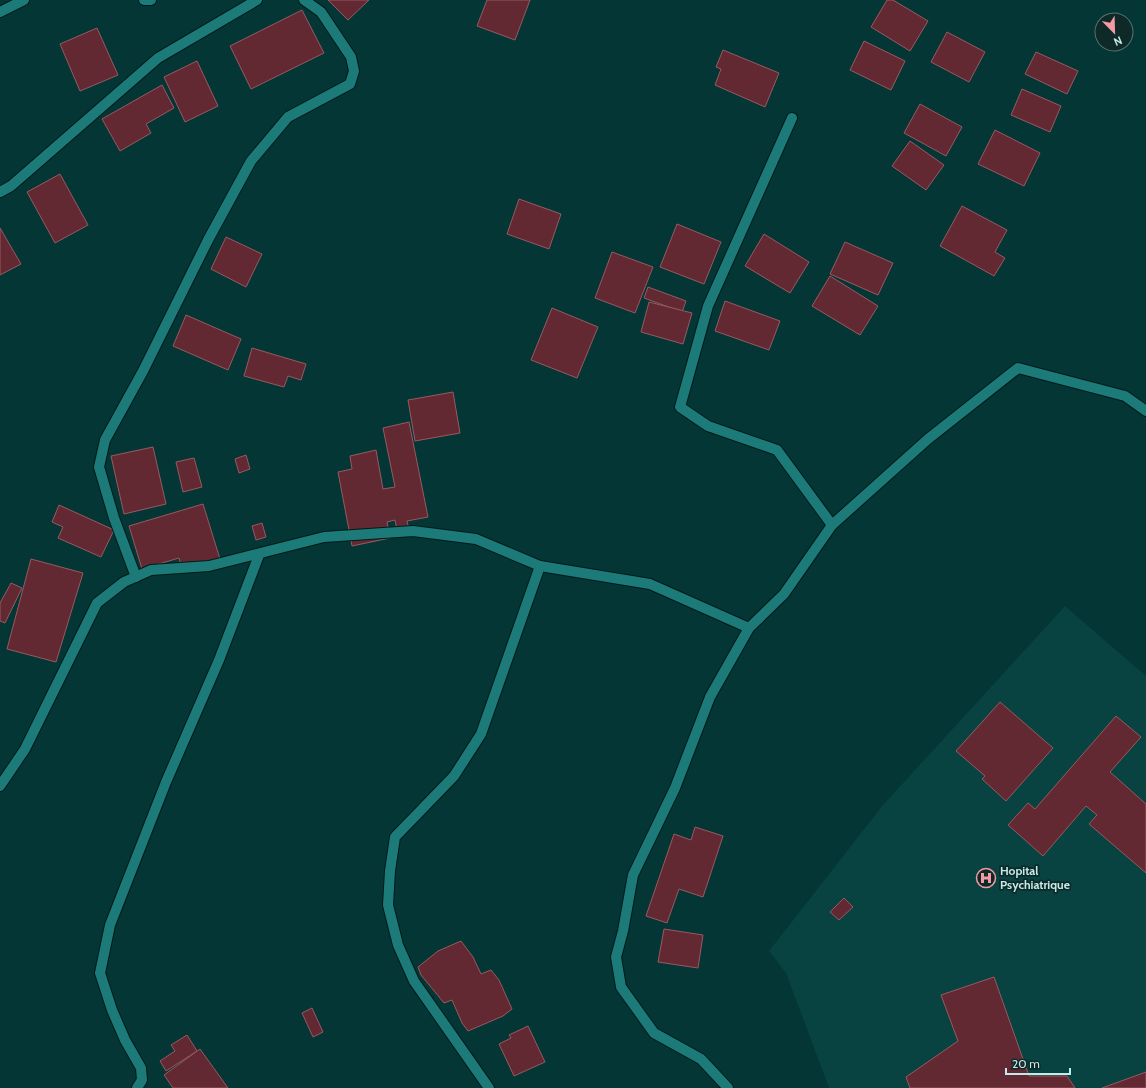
<svg xmlns="http://www.w3.org/2000/svg" width="1146" height="1088" viewBox="0 0 1146 1088" font-family="Cabin,sans-serif">
	<style>
		.built { fill: #084342 }
		.building { fill: #622932; stroke: #985961 }
		.lines { fill: none; stroke-linecap: round; stroke-linejoin: round }
		.minor-casing { stroke: #011b1a; stroke-width: 12 }
		.minor { stroke: #1c7a78; stroke-width: 10 }
		.labels { text-anchor: middle; stroke-width: 3.5; stroke-linejoin: round; paint-order: stroke }
		.poi-label { font-size: 12px; font-weight: bold; fill: #c2eae8; stroke: #0e2928; text-anchor: start }
	</style>
	<rect width="100%" height="100%" fill="#033635"/>
	<polygon class="built" points="1065,606 1146,676 1146,1088 829,1088 786,973 769,951 883,805"/>
	<g class="building">
		<polygon points="328,0 369,0 348,20"/>
		<polygon points="487,0 530,0 515,40 477,26"/>
		<polygon points="887,0 893,0 928,21 910,51 871,27"/>
		<polygon points="302,10 324,53 251,89 230,46"/>
		<polygon points="97,28 118,75 80,91 60,44"/>
		<polygon points="947,32 985,52 969,82 931,62"/>
		<polygon points="864,41 905,61 891,90 850,70"/>
		<polygon points="723,50 779,73 765,107 715,85 721,69 716,67"/>
		<polygon points="1036,52 1078,71 1067,94 1025,74"/>
		<polygon points="197,61 218,106 185,122 164,77"/>
		<polygon points="162,85 174,108 146,124 151,133 120,151 102,119"/>
		<polygon points="1022,89 1061,106 1050,132 1011,115"/>
		<polygon points="920,104 962,127 946,156 904,133"/>
		<polygon points="995,130 1040,153 1024,186 978,164"/>
		<polygon points="910,141 944,165 926,190 892,166"/>
		<polygon points="60,174 88,225 55,243 27,192"/>
		<polygon points="519,199 561,214 549,249 507,234"/>
		<polygon points="962,206 1007,230 995,252 1005,258 994,276 940,246"/>
		<polygon points="677,224 721,242 704,284 660,267"/>
		<polygon points="0,228 21,264 0,275"/>
		<polygon points="764,234 809,262 790,293 745,266"/>
		<polygon points="226,237 262,254 246,287 211,269"/>
		<polygon points="845,242 893,263 878,295 830,274"/>
		<polygon points="612,252 653,267 635,313 595,298"/>
		<polygon points="830,276 878,306 860,335 812,306"/>
		<polygon points="648,287 686,301 682,312 644,298"/>
		<polygon points="725,301 780,321 769,350 715,331"/>
		<polygon points="649,302 692,313 683,344 641,332"/>
		<polygon points="552,308 598,327 577,378 531,360"/>
		<polygon points="186,315 241,339 228,370 173,346"/>
		<polygon points="252,348 306,364 301,380 288,376 284,387 244,376"/>
		<polygon points="453,392 460,433 415,441 408,400"/>
		<polygon points="409,422 428,517 407,521 410,534 398,536 395,520 387,522 390,538 352,546 338,472 352,469 350,456 376,450 383,489 395,487 383,428"/>
		<polygon points="153,447 166,504 124,514 111,456"/>
		<polygon points="246,455 250,469 239,473 235,459"/>
		<polygon points="194,458 202,487 183,492 176,462"/>
		<polygon points="203,504 220,559 182,570 179,558 142,569 129,526"/>
		<polygon points="59,505 114,530 101,557 58,538 63,527 52,522"/>
		<polygon points="262,523 266,537 256,540 252,526"/>
		<polygon points="31,559 83,573 56,662 7,649"/>
		<polygon points="11,583 22,588 5,623 0,621 0,603"/>
		<polygon points="1000,702 1053,748 1006,801 982,779 985,776 956,751"/>
		<polygon points="1116,716 1141,737 1110,772 1146,804 1146,873 1089,824 1097,815 1086,806 1043,856 1008,825 1028,803 1035,809"/>
		<polygon points="695,827 723,836 703,897 679,889 667,923 646,916 674,834 691,840"/>
		<polygon points="844,898 853,907 839,920 830,912"/>
		<polygon points="664,929 703,935 698,968 658,962"/>
		<polygon points="461,941 473,957 481,974 491,970 499,980 512,1009 503,1016 468,1031 462,1023 452,1000 444,1003 421,975 418,967 438,951"/>
		<polygon points="994,977 1029,1076 1067,1076 1075,1088 910,1088 906,1077 958,1041 941,995"/>
		<polygon points="312,1008 323,1032 313,1037 302,1013"/>
		<polygon points="528,1026 545,1062 514,1076 499,1044 511,1038 509,1035"/>
		<polygon points="187,1035 197,1051 166,1071 160,1061 175,1051 171,1045"/>
		<polygon points="200,1049 228,1088 173,1088 164,1075"/>
		<polygon points="1146,1072 1146,1088 1102,1088"/>
	</g>
	<g class="lines">
		<defs>
			<g id="minor">
				<polyline points="144,0 151,0"/>
				<polyline points="0,12 24,0"/>
				<polyline points="792,118 708,306 680,407 708,426 777,450 832,525"/>
				<polyline points="0,192 11,186 158,58 257,0"/>
				<polyline points="136,577 114,518 99,467 105,440 143,371 208,240 251,161 288,117 350,84 354,71 351,57 321,12 304,0"/>
				<polyline points="0,786 25,749 97,603 124,582 151,570 209,566 324,537 413,531 476,539 540,566 650,584 749,628"/>
				<polyline points="137,1088 142,1080 141,1068 125,1040 112,1010 100,973 110,925 166,782 219,660 259,555"/>
				<polyline points="489,1088 414,981 398,945 388,905 390,871 395,837 454,776 481,734 540,566"/>
				<polyline points="728,1088 701,1059 654,1033 621,987 616,957 623,931 633,875 675,788 710,697 749,628 784,594 832,525 928,439 1018,368 1125,396 1146,411"/>
			</g>
		</defs>
		<use href="#minor" class="minor-casing"/>
		<use href="#minor" class="minor"/>
	</g>
	<defs>
		<symbol id="hospital-ring" viewBox="-11 -11 22 22"><circle r="9.5" fill="#0e2928" stroke="#f49aa4" stroke-width="1.5"/><path d="M-5-5h3v3.5h4V-5h3V5h-3V1.5h-4V5h-3Z" fill="#f49aa4"/></symbol>
	</defs>
	<g fill-rule="evenodd">
		<use href="#hospital-ring" x="975" y="867" width="22" height="22"/>
	</g>
	<g class="labels">
		<g class="poi-label">
			<text x="1000" y="875">Hopital<tspan x="1000" dy="14">Psychiatrique</tspan></text>
		</g>
	</g>
	<g transform="translate(1114 32) rotate(157)"><circle r="19" fill="#0e2928" stroke="#567675"/>
	<path d="M0-3L7 15L0 10L-7 15Z" fill="#f49aa4"/>
	<text y="-6" font-size="11" font-weight="bold" text-anchor="middle" fill="#c2eae8">N</text>
	</g>
	<path d="M1006 1068v6h64v-6" fill="none" stroke="#c2eae8" stroke-width="2"/>
	<text x="1012" y="1068" font-size="12" fill="#c2eae8" stroke="#0e2928" stroke-width="3" paint-order="stroke">20 m</text>
</svg>
